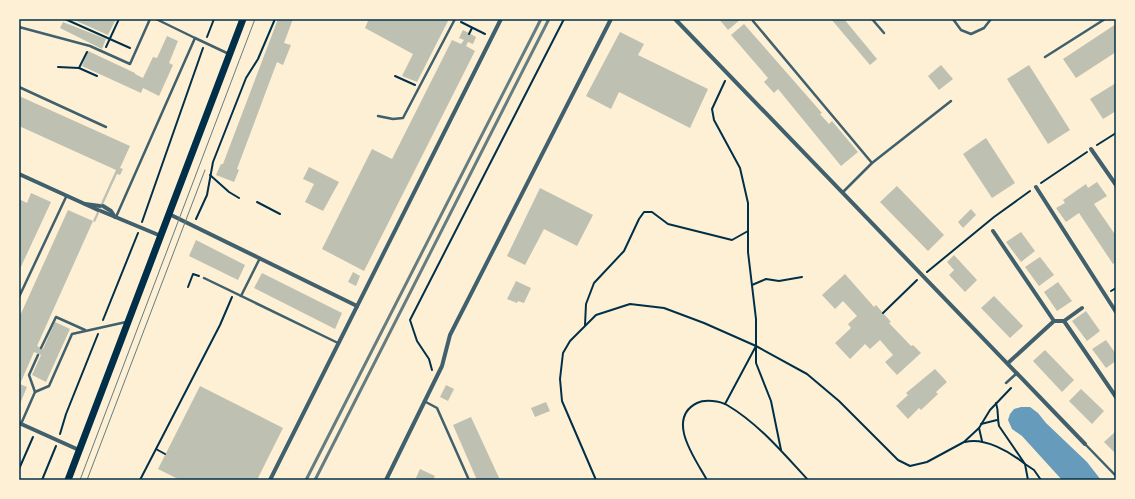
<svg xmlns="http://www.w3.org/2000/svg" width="1135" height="499" viewBox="0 0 1135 499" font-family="'PT Sans',sans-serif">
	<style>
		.water { fill: #669bbc }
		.building { fill: #bec0b2 }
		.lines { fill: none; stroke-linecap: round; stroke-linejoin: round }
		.path { stroke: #003049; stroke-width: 2 }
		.service { stroke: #3f606c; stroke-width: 2.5 }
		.minor { stroke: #3f606c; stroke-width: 4 }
		.primary { stroke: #003049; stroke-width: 7 }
		.tram { stroke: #657d81; stroke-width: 1 }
		.rail { stroke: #657d81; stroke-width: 3 }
		.neatline { fill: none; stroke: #003049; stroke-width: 1.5 }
	</style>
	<rect width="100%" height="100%" fill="#fdf0d5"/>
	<polygon class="water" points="1021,407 1030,407 1038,413 1046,423 1087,462 1101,480 1062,480 1022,436 1012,429 1008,420 1010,414 1014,409"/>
	<g class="building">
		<polygon points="72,19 116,19 108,35"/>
		<polygon points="278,19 293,19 284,43 291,45 283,65 277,62 237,169 239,170 234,182 216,175 221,164 223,164"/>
		<polygon points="364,19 449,19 417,82 402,76 413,54 365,28 368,21"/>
		<polygon points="719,19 741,19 728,30"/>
		<polygon points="831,19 844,19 877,59 870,65"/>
		<polygon points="63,22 106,39 102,49 60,28"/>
		<polygon points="744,24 822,113 820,114 829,124 832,121 858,152 841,166 778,89 774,93 764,82 768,78 731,35"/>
		<polygon points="1116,24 1116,52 1076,78 1063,59"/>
		<polygon points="463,30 476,37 473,44 468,42 466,46 475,51 364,271 322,249 372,149 392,159 452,40 461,44 464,40 459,38"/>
		<polygon points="620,32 644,44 638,55 708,89 690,128 619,92 611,109 586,96"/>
		<polygon points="167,36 178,41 169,63 173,65 159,96 143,88 141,93 82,66 88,51 135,73 135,74 143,78 153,57 157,58"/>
		<polygon points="941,65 953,79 939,90 928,76"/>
		<polygon points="1029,65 1070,130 1048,144 1007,79"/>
		<polygon points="1116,83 1116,111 1103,119 1090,99"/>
		<polygon points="19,96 130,146 120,168 123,169 120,175 117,174 95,222 93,221 116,170 19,126"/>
		<polygon points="986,138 1015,183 992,198 963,154"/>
		<polygon points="309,167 339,182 323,211 305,202 314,184 303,179"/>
		<polygon points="1097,182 1107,196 1094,204 1114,233 1116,231 1116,262 1113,264 1079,213 1066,222 1056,208 1065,203 1063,200 1086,184 1088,188"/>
		<polygon points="897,186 944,235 928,251 880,202"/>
		<polygon points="540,188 593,215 577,246 544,229 525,265 507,256"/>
		<polygon points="31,193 51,202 19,271 19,199 27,203"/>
		<polygon points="971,209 976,215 963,228 958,222"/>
		<polygon points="68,210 93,221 37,346 43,349 55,322 70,329 46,382 32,375 41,355 34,352 20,384 27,387 19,406 19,318"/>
		<polygon points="1021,232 1035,251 1021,262 1006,242"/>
		<polygon points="196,240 245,265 238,280 189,256"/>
		<polygon points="954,255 977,280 965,292 949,275 954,270 947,262"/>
		<polygon points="1040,257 1054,275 1039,286 1025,267"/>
		<polygon points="353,272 360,276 356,286 348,282"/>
		<polygon points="262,273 342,313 335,329 254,288"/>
		<polygon points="845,274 874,307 876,305 891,322 889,323 911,346 913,345 921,353 897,375 885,362 893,355 880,340 870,349 865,344 850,359 835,343 851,328 848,324 857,316 843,301 835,309 822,295"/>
		<polygon points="516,281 531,288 524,303 518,301 517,303 507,299"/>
		<polygon points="1058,282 1072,301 1057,311 1044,292"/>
		<polygon points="994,296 1023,326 1010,338 981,308"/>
		<polygon points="1086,311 1100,331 1087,341 1072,321"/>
		<polygon points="1106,340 1116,354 1116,361 1106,368 1092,349"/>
		<polygon points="1045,350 1074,380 1062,392 1033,361"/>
		<polygon points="935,369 947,382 936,392 938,394 921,410 919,408 908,419 896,406 908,395 906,393"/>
		<polygon points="446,385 454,389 448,401 440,397"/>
		<polygon points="200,386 283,428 257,480 180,480 158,469"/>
		<polygon points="1081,389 1104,411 1092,424 1069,401"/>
		<polygon points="546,402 550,411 535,417 531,408"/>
		<polygon points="471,417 500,480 477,480 453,425"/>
		<polygon points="1116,431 1116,454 1104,442"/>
		<polygon points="420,469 435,476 433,480 415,480"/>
	</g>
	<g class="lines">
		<g class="path">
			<polyline points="65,19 130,48"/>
			<polyline points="461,22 485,34"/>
			<polyline points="469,34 472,28"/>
			<polyline points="207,37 214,19"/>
			<polyline points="106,47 119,19"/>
			<polyline points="58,67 79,68 97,76"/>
			<polyline points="79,68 87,52"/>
			<polyline points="395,76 415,85"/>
			<polyline points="725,81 712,109 714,120 740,168 748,203 748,252 756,319 756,363 771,401 781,450"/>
			<polyline points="1097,145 1116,133"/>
			<polyline points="210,175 229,192 239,198"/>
			<polyline points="1041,183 1087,152"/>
			<polyline points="257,202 280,214"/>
			<polyline points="196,219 207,195 213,162 246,78 258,59 275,19"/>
			<polyline points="142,222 203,48"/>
			<polyline points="927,272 994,217 1030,191"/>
			<polyline points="752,285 766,279 779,281 802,277"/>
			<polyline points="188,287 193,274 199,276"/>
			<polyline points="1111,291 1116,288"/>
			<polyline points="883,313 917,280"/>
			<polyline points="103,320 138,233"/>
			<polyline points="585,325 586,304 594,283 624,251 639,219 644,212 652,212 668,224 732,240 748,231"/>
			<polyline points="432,370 429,359 417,341 410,320 564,19"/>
			<path d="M996,403C999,412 997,417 999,426L1025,464L1034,470L1041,480"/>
			<polyline points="725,404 756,346"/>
			<polyline points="981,424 997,420"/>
			<polyline points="979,428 982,441"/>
			<polyline points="60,434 66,414 98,334"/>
			<path d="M965,442C985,437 1010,452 1025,464L1028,480"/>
			<polyline points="156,449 165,454"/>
			<polyline points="19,469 33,437"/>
			<polyline points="42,480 56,446"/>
			<polyline points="140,480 220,325 232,297"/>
			<polyline points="596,480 562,401 560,379 563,353 570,341 596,315 630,304 664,308 704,323 756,346 807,374 839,401 898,460 910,466 927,462 964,442 979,428 990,410 1011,388"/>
			<path d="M707,480C696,460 665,419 697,403C705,399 720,401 727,405C759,424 783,453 808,480"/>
		</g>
		<g class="service">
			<polyline points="156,19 195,38"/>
			<polyline points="872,19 884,33"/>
			<polyline points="953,19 961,30 971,34 984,28 991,19"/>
			<polyline points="753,21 872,163"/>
			<polyline points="19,27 90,46 130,64 150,19"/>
			<polyline points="1045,57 1105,19"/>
			<polyline points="19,87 106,127"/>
			<polyline points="378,116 393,119 403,118 455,19"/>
			<polyline points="843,192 872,163 951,101"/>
			<polyline points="116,217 195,38 229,54"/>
			<polyline points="204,278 338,343"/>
			<polyline points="241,296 260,258"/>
			<polyline points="19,297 66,197"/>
			<polyline points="41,348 56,317 85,330"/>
			<polyline points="1006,383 1017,373"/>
			<polyline points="35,392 49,386 72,334 126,322"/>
			<polyline points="424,401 437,408 469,480"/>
			<polyline points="21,424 35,392 29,375 38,355"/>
			<polyline points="1085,444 1116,476"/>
		</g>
		<g class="minor">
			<polyline points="675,19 1085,444"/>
			<polyline points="1091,149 1116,185"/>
			<polyline points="19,174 98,210"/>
			<polyline points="1036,187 1116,312"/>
			<polyline points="85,204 100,206"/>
			<polyline points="103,206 111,211 115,217"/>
			<polyline points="101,211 161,236"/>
			<polyline points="169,214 357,306"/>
			<polyline points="993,231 1054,321"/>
			<polyline points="1064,321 1116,397"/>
			<polyline points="1008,363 1054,321 1064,321 1082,308"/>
			<polyline points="19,423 79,450"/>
			<polyline points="270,480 501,19"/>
			<polyline points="386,480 442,366 450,335 611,19"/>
		</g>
		<polyline class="primary" points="68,480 243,19"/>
		<g class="tram">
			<polyline points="80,480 255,19"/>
			<polyline points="87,480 205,170"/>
		</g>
		<g class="rail">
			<polyline points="306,480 541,19"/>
			<polyline points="315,480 549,19"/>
		</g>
	</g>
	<rect width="1135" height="499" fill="none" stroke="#fdf0d5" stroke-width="40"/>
	<rect x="20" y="20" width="1095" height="459" class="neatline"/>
</svg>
